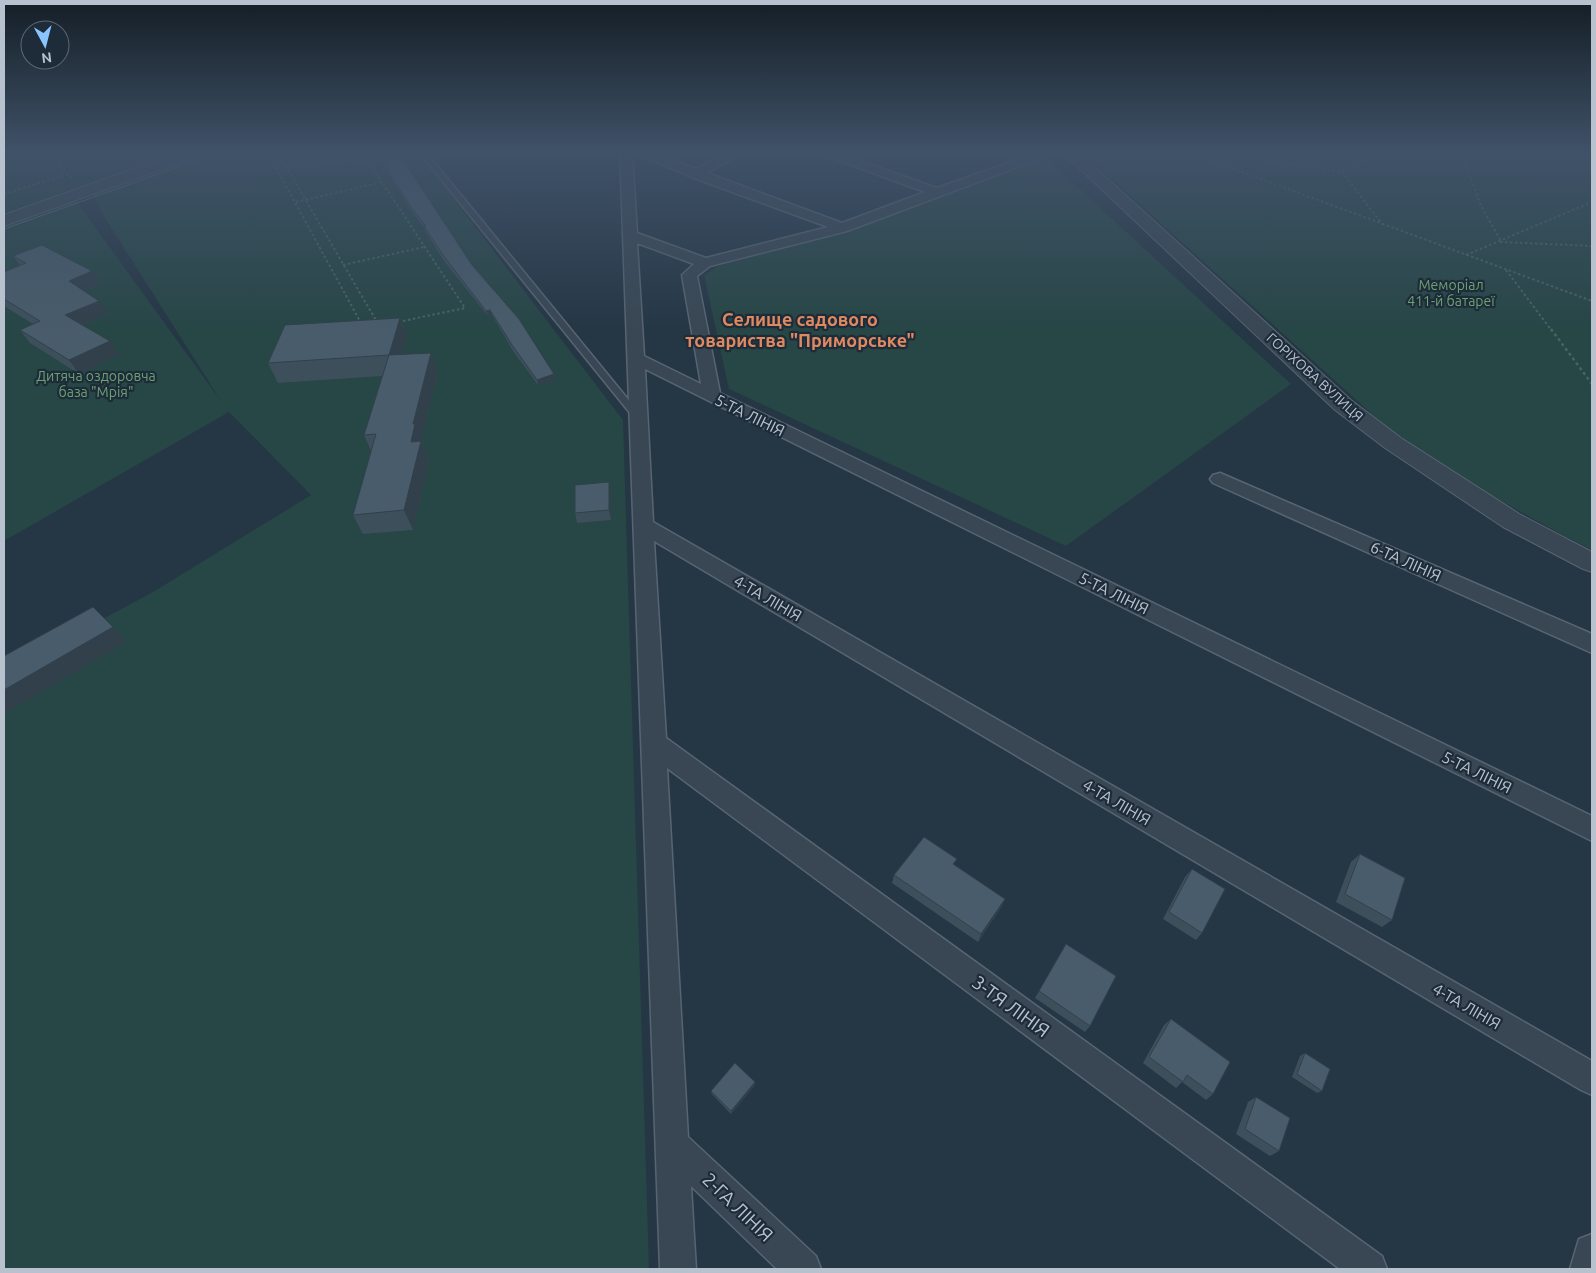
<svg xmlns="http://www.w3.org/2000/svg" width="1596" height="1273" viewBox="0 0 1596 1273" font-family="Ubuntu,sans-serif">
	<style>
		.green { fill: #274646 }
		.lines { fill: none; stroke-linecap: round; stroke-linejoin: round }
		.service-casing { stroke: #586571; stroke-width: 3 }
		.minor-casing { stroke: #586571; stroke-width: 3 }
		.tertiary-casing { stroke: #586571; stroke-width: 2 }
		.path-far1 { stroke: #476363; stroke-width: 2; stroke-dasharray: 2.5 2.5; stroke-linecap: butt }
		.path { stroke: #476363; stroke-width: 2.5; stroke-dasharray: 3 3; stroke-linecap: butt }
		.service { fill: #394754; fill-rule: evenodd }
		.minor { fill: #394754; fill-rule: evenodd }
		.tertiary { fill: #394754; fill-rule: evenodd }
		.tram { stroke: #5b6c7b; stroke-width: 1 }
		.wall { fill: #3e4f5c }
		.shaded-wall { fill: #32404b }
		.building { fill: #485c6b; stroke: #32404b }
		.labels { text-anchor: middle; stroke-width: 4.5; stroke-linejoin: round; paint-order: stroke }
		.far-park-label { font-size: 14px; fill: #6ca172; stroke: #1e2c3a }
		.far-street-label { font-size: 14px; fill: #b7c2ce; stroke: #1e2c3a }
		.street-label { font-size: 16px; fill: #b7c2ce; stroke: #1e2c3a }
		.far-district-label { font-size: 18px; font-weight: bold; fill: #df8960; stroke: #1e2c3a }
		.near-street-label { font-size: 19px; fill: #b7c2ce; stroke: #1e2c3a }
	</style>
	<rect width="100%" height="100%" fill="#253645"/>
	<g class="green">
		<polygon points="4,151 194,151 4,219"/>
		<polygon points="204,151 417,151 623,420 649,1269 4,1269 4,672 153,592 311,495 229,412 4,541 4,223 74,198 221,401 98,207 100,206 91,192"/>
		<path d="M1081,151H1592V550C1520,513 1450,473 1384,425Z"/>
		<polygon points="1047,159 1291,384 1066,546 729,389 704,275 718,266 852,230"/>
	</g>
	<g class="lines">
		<defs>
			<polygon id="service" points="418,151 425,151 640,414 640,418 634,418"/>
			<g id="minor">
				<path d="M620,151H632L637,233L706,258L828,227L691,177L632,151H651L696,169L730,151H746L707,173L842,223L925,192L813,151H832L937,188L1042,151H1061L847,231L710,266L697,276L720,393L1592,816V841L645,369L653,522L1592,1061V1095L1581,1090L654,541L666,738L1382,1256L1387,1269H1340L667,768L688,1137L816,1256L821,1269H777L691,1186L696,1269H660ZM637,243L694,264L682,275L701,384L644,356Z"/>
				<polygon points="1220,473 1592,634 1592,653 1213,483 1210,479 1213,475"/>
				<polygon points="1592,1234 1592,1269 1570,1269 1579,1239"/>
			</g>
			<g id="tertiary">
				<polygon points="184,151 207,151 205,154 4,226 4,215"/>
				<polygon points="1061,151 1077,151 1351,400 1401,438 1521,515 1592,552 1592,572 1583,569 1503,527 1385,448 1335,410"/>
			</g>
		</defs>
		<use href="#service" class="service-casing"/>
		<use href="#minor" class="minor-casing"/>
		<use href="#tertiary" class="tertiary-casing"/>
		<g class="path-far1">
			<polyline points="59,151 59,164 68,174"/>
			<polyline points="1185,151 1592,301"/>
			<polyline points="1204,151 1342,172 1378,151"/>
			<polyline points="1461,151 1481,206 1501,241"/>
			<polyline points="262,155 277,154 287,168 377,322"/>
			<polyline points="269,155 361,323"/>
			<polyline points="1100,157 1139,151"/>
			<polyline points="287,168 320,163 367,161 382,182"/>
			<polyline points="1342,172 1383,225"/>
			<polyline points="4,194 68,174 74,179"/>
			<polyline points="296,202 382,182 465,308 398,322"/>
			<polyline points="1500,242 1592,246"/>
			<polyline points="1466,255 1592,202"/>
			<polyline points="343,265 424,247"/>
			<polyline points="1506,270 1552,331"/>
		</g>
		<polyline class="path" points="1551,329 1592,384"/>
		<use href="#service" class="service"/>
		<use href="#minor" class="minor"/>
		<use href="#tertiary" class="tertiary"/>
		<polyline class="tram" points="4,229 223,151"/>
	</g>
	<g class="wall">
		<polygon points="378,155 472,265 554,374 556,380 538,385 513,351 492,315 488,316 444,261 426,232 424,227 414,215 380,160"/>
		<polygon points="13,256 101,284 84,291 108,314 82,325 119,355 79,374 30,343 20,330 33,324 4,306 4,272 20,265"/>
		<polygon points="400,318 407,337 402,354 438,372 421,440 423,444 422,445 429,461 413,530 363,534 353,515 371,451 364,435 382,376 278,383 268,363"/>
		<polygon points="611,492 611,520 577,523 575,513"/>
		<polygon points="1360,854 1392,920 1382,927 1336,902 1351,862"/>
		<polygon points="955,865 1002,906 978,942 892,883 894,875"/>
		<polygon points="1192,869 1202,933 1196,940 1163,919 1185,877"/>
		<polygon points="1066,944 1090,1026 1085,1032 1035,998"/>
		<polygon points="1171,1019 1213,1094 1206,1100 1182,1082 1176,1088 1143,1063 1164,1025"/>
		<polygon points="1305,1053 1322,1091 1317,1093 1292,1077 1300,1056"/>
		<polygon points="755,1085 731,1114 712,1094 711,1091"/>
		<polygon points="1256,1097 1279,1151 1270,1156 1236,1134 1248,1102"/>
	</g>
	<g class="shaded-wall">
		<polygon points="92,271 101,284 77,294 69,281"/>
		<polygon points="99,301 108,314 74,328 65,315"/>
		<polygon points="490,310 492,315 488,316 486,311"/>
		<polygon points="400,318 407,337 396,375 389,355"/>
		<polygon points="110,341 119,355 79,374 69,360"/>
		<polygon points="431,353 438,372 421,440 423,444 422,445 429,461 413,530 404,510 411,442 413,424"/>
		<polygon points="554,374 556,380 538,385 537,380"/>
		<polygon points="609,482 611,492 611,520 609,510"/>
		<polygon points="113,627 126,642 4,714 4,690"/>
		<polygon points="1005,899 1002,906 978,942 981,934"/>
		<polygon points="755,1082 755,1085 731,1114 731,1111"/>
	</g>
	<g class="building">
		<polygon points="395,151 397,151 472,265 519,319 554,374 537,380 512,345 490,310 486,311 443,255 424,226 426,226 413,210 378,155"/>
		<polygon points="42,245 92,271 69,281 99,301 65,315 110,341 69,360 20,330 40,321 4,299 4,272 26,263 13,256"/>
		<polygon points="400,318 389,355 268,363 285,325"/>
		<polygon points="431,353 413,424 415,424 411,442 421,441 404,510 353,515 376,434 364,435 389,355"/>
		<polygon points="609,482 609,510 575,513 575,485"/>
		<polygon points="93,607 113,627 4,690 4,656"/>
		<polygon points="924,837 957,859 953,864 1005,899 981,934 894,875"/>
		<polygon points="1360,854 1405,878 1392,920 1345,894"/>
		<polygon points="1192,869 1225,889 1202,933 1169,912"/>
		<polygon points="1066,944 1116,976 1090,1026 1039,991"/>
		<polygon points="1171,1019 1230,1062 1213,1094 1187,1075 1183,1082 1149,1057"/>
		<polygon points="1305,1053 1330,1069 1322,1091 1297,1074"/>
		<polygon points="735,1063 755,1082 731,1111 711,1091"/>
		<polygon points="1256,1097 1290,1118 1279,1151 1245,1129"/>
	</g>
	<linearGradient id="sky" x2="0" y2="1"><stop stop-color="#141e26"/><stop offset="0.46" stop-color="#405268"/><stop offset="1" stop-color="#405268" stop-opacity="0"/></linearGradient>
	<rect width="1596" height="330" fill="url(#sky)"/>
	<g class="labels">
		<g class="far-park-label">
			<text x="1451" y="290">Меморіал<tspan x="1451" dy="16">411-й батареї</tspan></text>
			<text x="96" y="381">Дитяча оздоровча<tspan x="96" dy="16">база "Мрія"</tspan></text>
		</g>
		<g class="far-street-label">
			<text transform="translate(1315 377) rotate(42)" y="5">ГОРІХОВА ВУЛИЦЯ</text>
		</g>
		<g class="street-label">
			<text transform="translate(750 415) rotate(26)" y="6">5-ТА ЛІНІЯ</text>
			<text transform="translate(1406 561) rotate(24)" y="6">6-ТА ЛІНІЯ</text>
			<text transform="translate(1114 593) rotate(26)" y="6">5-ТА ЛІНІЯ</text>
			<text transform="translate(768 598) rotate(30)" y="6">4-ТА ЛІНІЯ</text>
			<text transform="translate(1477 772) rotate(26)" y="6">5-ТА ЛІНІЯ</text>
			<text transform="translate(1117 802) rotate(30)" y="6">4-ТА ЛІНІЯ</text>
			<text transform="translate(1467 1006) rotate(30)" y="6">4-ТА ЛІНІЯ</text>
		</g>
		<g class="far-district-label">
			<text x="800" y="326">Селище садового<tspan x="800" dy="21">товариства "Приморське"</tspan></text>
		</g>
		<g class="near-street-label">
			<text transform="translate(1011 1006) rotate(36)" y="7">3-ТЯ ЛІНІЯ</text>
			<text transform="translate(738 1207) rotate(44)" y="7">2-ГА ЛІНІЯ</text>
		</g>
	</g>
	<rect width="1596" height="1273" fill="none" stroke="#b7c2ce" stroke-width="10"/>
	<g transform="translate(45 45) rotate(173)"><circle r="24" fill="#1e2c3a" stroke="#5b6875"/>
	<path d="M0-4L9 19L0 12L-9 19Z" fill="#8ac5ff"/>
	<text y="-8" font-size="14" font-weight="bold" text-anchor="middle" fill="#b7c2ce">N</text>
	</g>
</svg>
